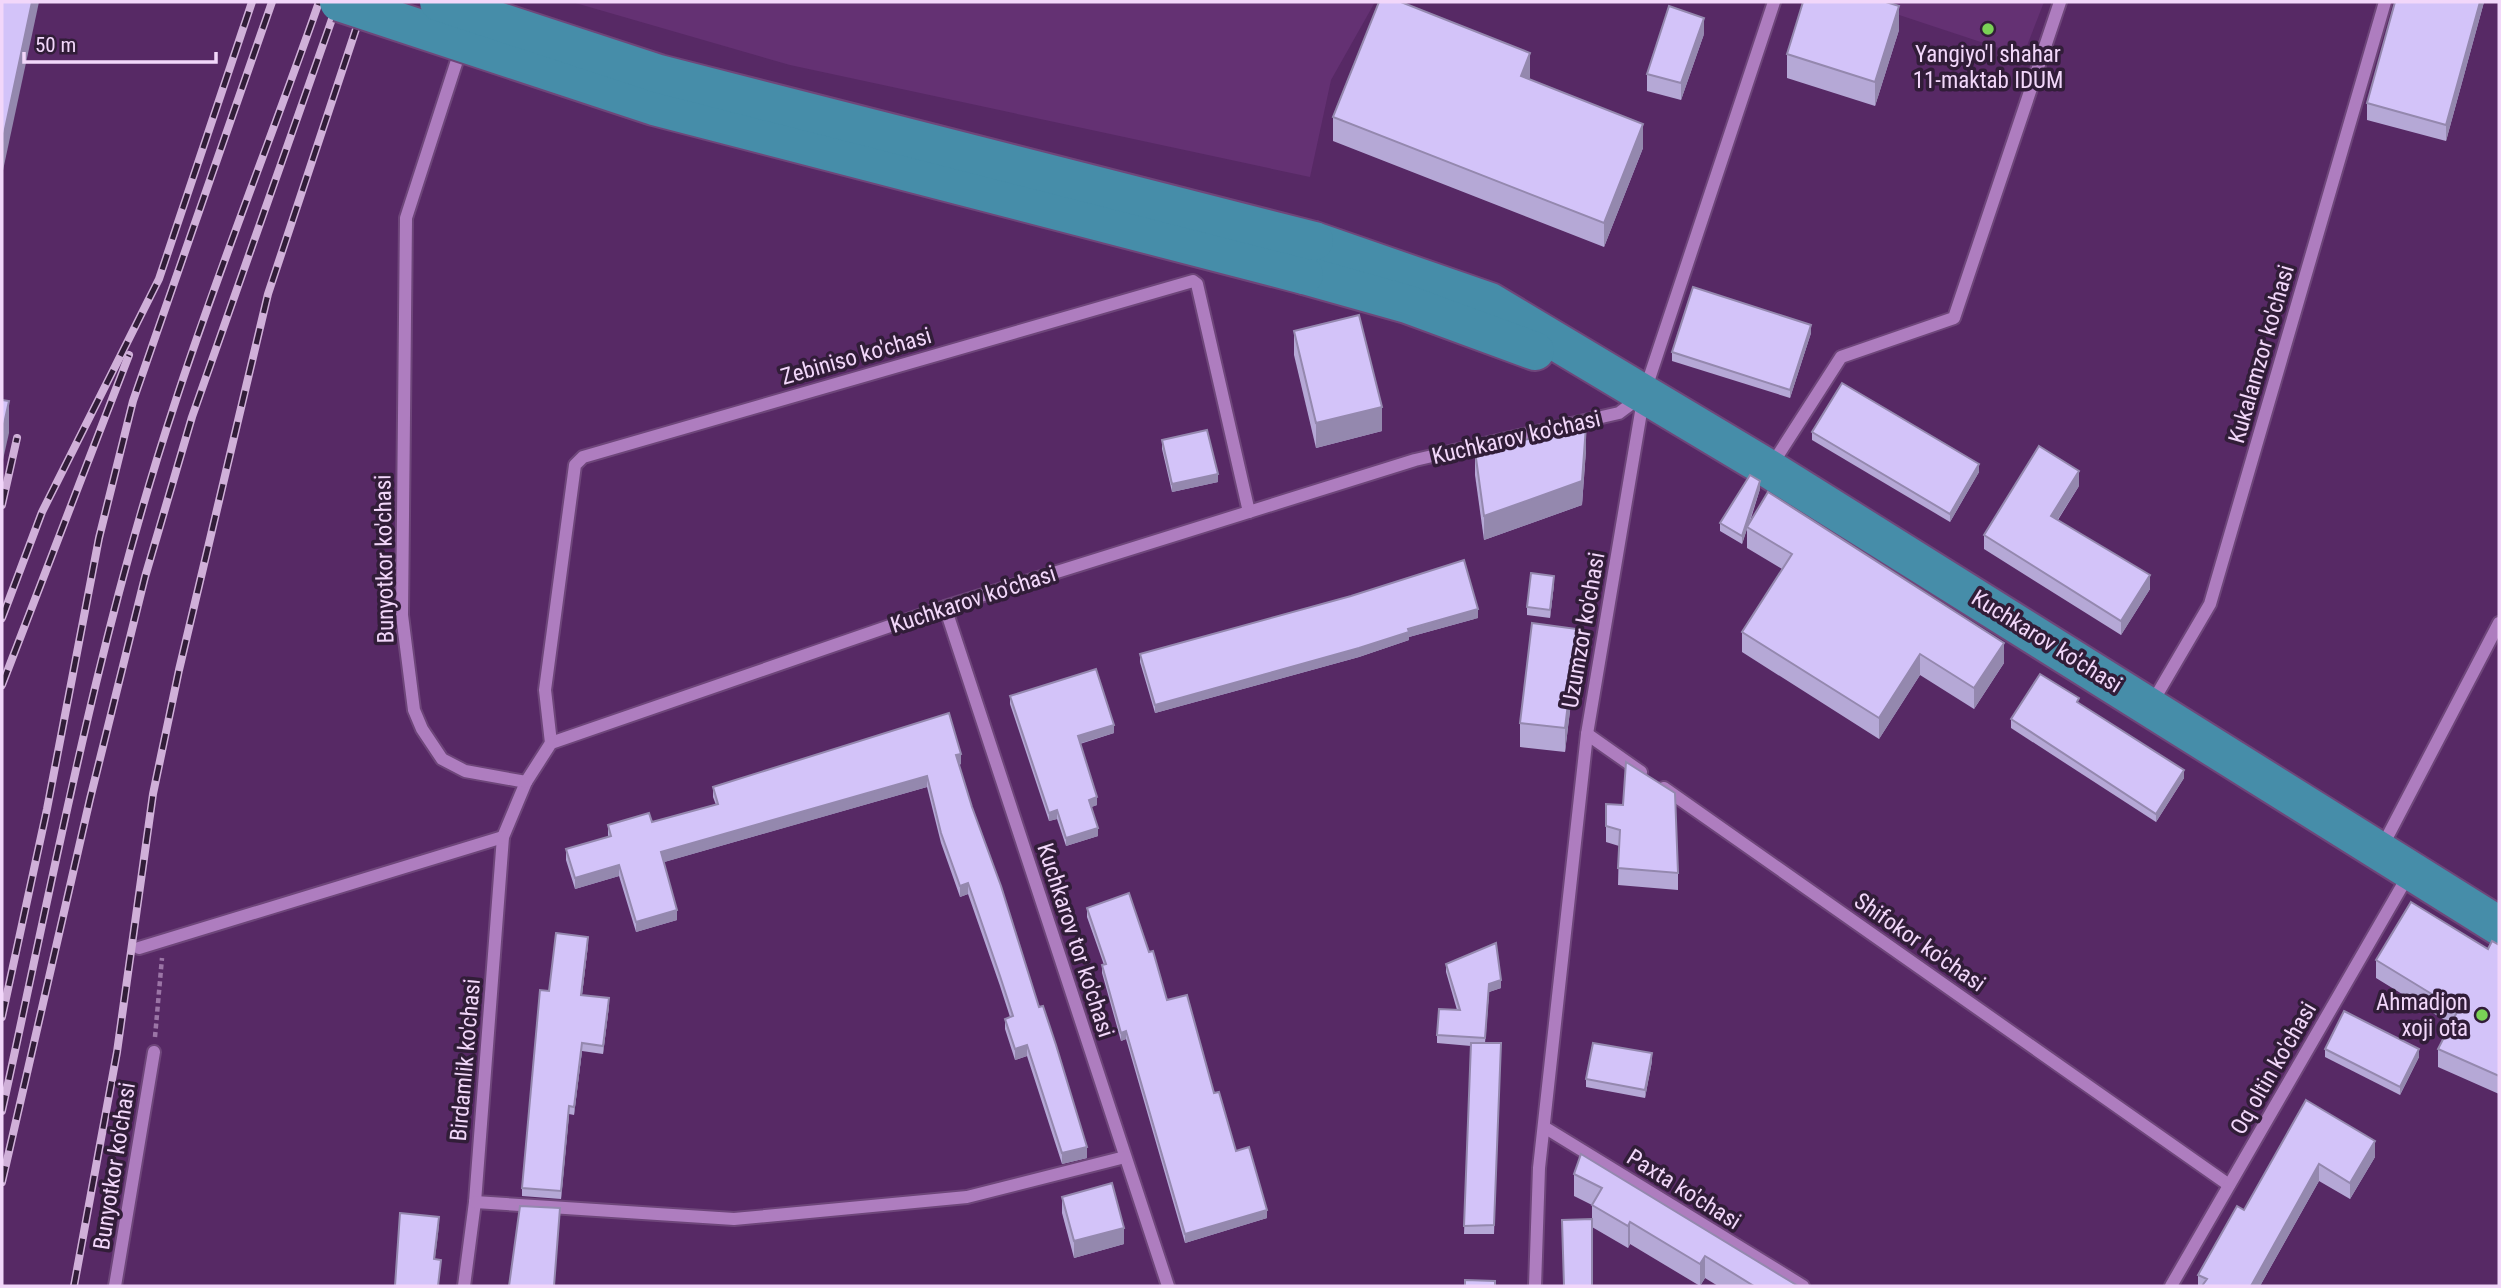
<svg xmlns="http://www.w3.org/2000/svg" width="2501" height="1288" viewBox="0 0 2501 1288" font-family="'Roboto Condensed',sans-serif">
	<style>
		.built { fill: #643173 }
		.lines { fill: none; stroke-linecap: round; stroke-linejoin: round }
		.minor-casing { stroke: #6e467a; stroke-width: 16 }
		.major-casing { stroke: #6e467a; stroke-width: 42 }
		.path { stroke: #9b75a6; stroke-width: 4.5; stroke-dasharray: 5 3.5; stroke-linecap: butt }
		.minor { stroke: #ae7dbf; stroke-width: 12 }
		.major { stroke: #468da9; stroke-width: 38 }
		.rail-casing { stroke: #d0b0d9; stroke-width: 8 }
		.rail { stroke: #311d38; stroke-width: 5; stroke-dasharray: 16; stroke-linecap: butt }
		.major-bridge-casing { stroke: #6e467a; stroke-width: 42; stroke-linecap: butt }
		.major-bridge { stroke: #468da9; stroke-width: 38 }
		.wall { fill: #b5a8d6 }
		.shaded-wall { fill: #9488ae }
		.building { fill: #d3c3f9; stroke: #9488ae; stroke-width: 2 }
		.poi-dot { fill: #7ad156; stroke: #311d38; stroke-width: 2.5 }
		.labels { text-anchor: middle; stroke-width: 7; stroke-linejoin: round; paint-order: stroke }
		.poi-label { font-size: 23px; fill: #f2d7fa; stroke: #311d38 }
		.street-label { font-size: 23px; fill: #f2d7fa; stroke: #311d38 }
	</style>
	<rect width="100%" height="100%" fill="#572965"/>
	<g class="built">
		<polygon points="572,2 1375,2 1331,80 1310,177 790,65"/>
		<polygon points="1860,2 2044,2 2023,56"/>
	</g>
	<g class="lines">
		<defs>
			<g id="minor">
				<polyline points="461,48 406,218 402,615 414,710 422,729 442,759 465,771 526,782 503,837 475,1202 464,1286"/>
				<polyline points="1771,466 1841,357 1954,318 2060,2"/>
				<polyline points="945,607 1168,1286"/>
				<polyline points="2152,703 2210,604 2385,2"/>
				<polyline points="1587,734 1641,772"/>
				<polyline points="551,743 545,690 575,465 583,457 1193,281 1197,284 1249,512"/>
				<polyline points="526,782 551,743 945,607 1415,460 1619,413 1639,398"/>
				<polyline points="1664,788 2229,1185"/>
				<polyline points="2382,847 2499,623"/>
				<polyline points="139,948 503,837"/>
				<polyline points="1544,1127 1803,1286"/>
				<polyline points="475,1202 734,1219 967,1197 1125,1157"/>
				<polyline points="115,1286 154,1052"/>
				<polyline points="1535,1286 1539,1168 1587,734 1644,394 1774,2"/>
				<polyline points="2171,1286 2409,874"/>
			</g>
			<g id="major">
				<polyline points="1314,241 1490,302 1769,469 2499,926"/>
				<polyline points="1304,275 1407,304 1535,351"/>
			</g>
		</defs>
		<use href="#minor" class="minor-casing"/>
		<use href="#major" class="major-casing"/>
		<polyline class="path" points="155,1037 162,958"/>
		<use href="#minor" class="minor"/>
		<use href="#major" class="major"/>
		<defs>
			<g id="rail">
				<polyline points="2,505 17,438"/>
				<polyline points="2,618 42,512 159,279 252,2"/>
				<polyline points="2,685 129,355"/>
				<polyline points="2,1017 47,809 99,538 133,401 272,2"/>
				<path d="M2,1111C54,875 98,635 174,406C218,270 272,137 319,2"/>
				<polyline points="2,1182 90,799 145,577 192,417 338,2"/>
				<polyline points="74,1286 117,1052 153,794 179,670 268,294 365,2"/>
			</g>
		</defs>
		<use href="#rail" class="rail-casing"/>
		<use href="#rail" class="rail"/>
		<defs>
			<g id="major-bridge">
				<polyline points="339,2 654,106 1304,275"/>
				<polyline points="439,2 659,74 1314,241"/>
			</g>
		</defs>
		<use href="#major-bridge" class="major-bridge-casing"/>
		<use href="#major-bridge" class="major-bridge"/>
	</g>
	<g class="wall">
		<polygon points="2484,2 2446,141 2367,120 2367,103"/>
		<polygon points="1899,30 1875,106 1787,78 1787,54"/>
		<polygon points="1704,34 1681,100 1647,91 1647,74"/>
		<polygon points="1530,77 1529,79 1643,148 1604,247 1333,141 1333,117"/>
		<polygon points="1294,331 1382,431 1316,448 1294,355"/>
		<polygon points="1811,333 1790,398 1672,361 1672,352"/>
		<polygon points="1812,432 1979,472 1950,522 1812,440"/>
		<polygon points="1162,440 1218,482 1172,492 1162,449"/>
		<polygon points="1586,450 1582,505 1484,540 1475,475 1475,451"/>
		<polygon points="2079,486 2058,520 2150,589 2121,635 1984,549 1984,535"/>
		<polygon points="1760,489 1749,525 2004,663 1974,709 1920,675 1879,739 1742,652 1742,632 1782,569 1747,548 1747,529 1742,544 1720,531 1720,523"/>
		<polygon points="1554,584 1550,618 1527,615 1527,607"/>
		<polygon points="1478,618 1409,637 1409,640 1359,657 1155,713 1140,662 1140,654"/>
		<polygon points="1577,653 1565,752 1520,747 1520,723"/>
		<polygon points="1010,696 1114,733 1080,744 1097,805 1091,807 1098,836 1066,846 1057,819 1049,821 1010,704"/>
		<polygon points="2079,703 2184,778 2156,822 2011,728 2011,719"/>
		<polygon points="961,764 959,765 972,807 1039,1007 1087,1158 1062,1164 1027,1056 1015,1060 1005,1029 1005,1019 1010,1017 1000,986 968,894 960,897 941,843 927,787 664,862 677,920 636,932 619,876 575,889 566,860 566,849 608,837 608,825 652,822 716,805 713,797 713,787"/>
		<polygon points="1606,804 1623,805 1678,873 1678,890 1618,885 1619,846 1606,842"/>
		<polygon points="1087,908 1167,1000 1214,1093 1236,1151 1267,1218 1185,1243 1126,1039 1121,1041 1102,973 1102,965 1104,965 1087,917"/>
		<polygon points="588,945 582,995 609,1006 603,1054 582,1051 574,1115 569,1114 561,1199 522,1196 522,1188 549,991"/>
		<polygon points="2499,945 2499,1094 2438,1067 2438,1049 2451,1024 2376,978 2376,960 2488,949"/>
		<polygon points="1446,964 1501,988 1489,992 1485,1043 1501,1043 1494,1234 1464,1234 1471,1046 1437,1043 1437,1035 1457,1010 1446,972"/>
		<polygon points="2325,1049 2419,1057 2400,1095 2325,1057"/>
		<polygon points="1652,1061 1645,1098 1586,1087 1586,1079"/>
		<polygon points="2306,1100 2375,1157 2350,1199 2319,1181 2260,1286 2198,1286 2198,1275 2244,1210"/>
		<polygon points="1574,1174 1798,1286 1718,1286 1705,1278 1700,1286 1630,1244 1628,1248 1592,1227 1592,1286 1564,1286 1562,1220 1592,1219 1592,1205 1574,1196"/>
		<polygon points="1062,1197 1124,1244 1074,1258 1062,1213"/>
	</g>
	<g class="shaded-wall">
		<polygon points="32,2 39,2 2,175 2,143"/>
		<polygon points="2480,2 2484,2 2446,141 2446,125"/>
		<polygon points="1899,6 1899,30 1875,106 1875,82"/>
		<polygon points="1704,18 1704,34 1681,100 1681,83"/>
		<polygon points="1530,53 1530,77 1521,100 1521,76"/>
		<polygon points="1643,124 1643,148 1604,247 1604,223"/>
		<polygon points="1811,325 1811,333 1790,398 1790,390"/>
		<polygon points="9,401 9,433 2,464 2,433"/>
		<polygon points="1382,407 1382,431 1316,448 1316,423"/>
		<polygon points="1586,426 1586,450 1582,505 1484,540 1484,516"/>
		<polygon points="1979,464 1979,472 1950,522 1950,514"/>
		<polygon points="2079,471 2079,486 2051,530 2051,516"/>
		<polygon points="1218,474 1218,482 1172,492 1172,484"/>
		<polygon points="1760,481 1760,489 1742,544 1742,536"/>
		<polygon points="2150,575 2150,589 2121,635 2121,621"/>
		<polygon points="1554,576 1554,584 1550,618 1550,610"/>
		<polygon points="1478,609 1478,618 1409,637 1409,640 1359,657 1155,713 1155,705"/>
		<polygon points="1577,629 1577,653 1565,752 1565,728"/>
		<polygon points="2004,643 2004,663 1974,709 1974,688"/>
		<polygon points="1920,654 1920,675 1879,739 1879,718"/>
		<polygon points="1114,725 1114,733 1078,744 1078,736"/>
		<polygon points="961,754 961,764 956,766 956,755"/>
		<polygon points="2184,770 2184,778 2156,822 2156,814"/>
		<polygon points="927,776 927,787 661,863 661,852"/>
		<polygon points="1097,797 1097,805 1089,808 1089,800"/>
		<polygon points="1057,810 1057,819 1049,821 1049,813"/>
		<polygon points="1098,828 1098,836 1066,846 1066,838"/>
		<polygon points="619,865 619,876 575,889 575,878"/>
		<polygon points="968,883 968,894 960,897 960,886"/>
		<polygon points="677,910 677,920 636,932 636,922"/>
		<polygon points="588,937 588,945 581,1003 581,995"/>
		<polygon points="1501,980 1501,988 1489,992 1485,1047 1489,984"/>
		<polygon points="609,998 609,1006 603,1054 603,1046"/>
		<polygon points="1126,1031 1126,1039 1121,1041 1121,1033"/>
		<polygon points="582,1043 582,1051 574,1115 574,1107"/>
		<polygon points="1027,1045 1027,1056 1015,1060 1015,1049"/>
		<polygon points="2419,1049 2419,1057 2400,1095 2400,1087"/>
		<polygon points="1652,1053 1652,1061 1645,1098 1645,1090"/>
		<polygon points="569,1106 569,1114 561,1199 561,1191"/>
		<polygon points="2375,1141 2375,1157 2350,1199 2350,1183"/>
		<polygon points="1087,1147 1087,1158 1062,1164 1062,1153"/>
		<polygon points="2319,1164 2319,1181 2260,1286 2251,1286"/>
		<polygon points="1267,1210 1267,1218 1185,1243 1185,1234"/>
		<polygon points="439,1217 439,1226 434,1267 434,1259"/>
		<polygon points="1630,1222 1630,1244 1628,1248 1628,1226"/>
		<polygon points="1124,1228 1124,1244 1074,1258 1074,1241"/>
		<polygon points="1705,1256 1705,1278 1700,1286 1700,1264"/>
	</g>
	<g class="building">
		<polygon points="2,2 32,2 2,143"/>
		<polygon points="1379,2 1401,2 1530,53 1521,76 1643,124 1604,223 1333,117"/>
		<polygon points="1803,2 1886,2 1899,6 1875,82 1787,54"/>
		<polygon points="2395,2 2480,2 2446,125 2367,103"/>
		<polygon points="1669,6 1704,18 1681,83 1647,74"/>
		<polygon points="1693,287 1811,325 1790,390 1672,352"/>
		<polygon points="1359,315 1382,407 1316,423 1294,331"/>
		<polygon points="1842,383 1979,464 1950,514 1812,432"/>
		<polygon points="2,400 9,401 2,433"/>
		<polygon points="1586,426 1582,481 1484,516 1475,451"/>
		<polygon points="1207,430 1218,474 1172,484 1162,440"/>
		<polygon points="2039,446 2079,471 2051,516 2150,575 2121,621 1984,535"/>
		<polygon points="1750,475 1760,481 1742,536 1720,523"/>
		<polygon points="1768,492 2004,643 1974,688 1920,654 1879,718 1742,632 1792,554 1747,527"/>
		<polygon points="1464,560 1478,609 1408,629 1409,632 1359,648 1155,705 1140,654 1351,596"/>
		<polygon points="1531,573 1554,576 1550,610 1527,607"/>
		<polygon points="1532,623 1577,629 1565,728 1520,723"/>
		<polygon points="1096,669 1114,725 1078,736 1097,797 1089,800 1098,828 1066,838 1057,810 1049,813 1010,696"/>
		<polygon points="2040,674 2079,698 2077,702 2184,770 2156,814 2011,719"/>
		<polygon points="949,713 961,754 956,755 972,807 1001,886 1039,1007 1043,1006 1056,1045 1087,1147 1062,1153 1027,1045 1015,1049 1005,1019 1013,1016 1000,976 968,883 960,886 941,833 927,776 661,852 677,910 636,922 619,865 575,878 566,849 611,836 608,825 649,813 652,822 718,804 713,787"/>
		<polygon points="1626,762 1675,793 1678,873 1618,868 1620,830 1606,826 1606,804 1623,805"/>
		<polygon points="1129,893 1149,952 1153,951 1167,1000 1187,995 1214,1093 1219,1092 1236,1151 1249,1147 1267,1210 1185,1234 1126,1031 1121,1033 1102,965 1106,964 1087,908"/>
		<polygon points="2411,902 2488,949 2492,941 2499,945 2499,1076 2438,1049 2458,1010 2376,960"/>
		<polygon points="556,933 588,937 581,995 609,998 603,1046 582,1043 574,1107 569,1106 561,1191 522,1188 540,990 549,991"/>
		<polygon points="1496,943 1501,980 1489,984 1485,1038 1437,1035 1439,1009 1460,1010 1446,964"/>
		<polygon points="2344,1011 2419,1049 2400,1087 2325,1049"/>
		<polygon points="1471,1043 1501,1043 1494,1225 1464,1226"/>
		<polygon points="1593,1043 1652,1053 1645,1090 1586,1079"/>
		<polygon points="2306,1100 2375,1141 2350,1183 2319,1164 2251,1286 2202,1286 2207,1279 2198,1275 2237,1206 2244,1210"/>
		<polygon points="1581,1154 1798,1286 1754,1286 1705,1256 1700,1264 1630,1222 1628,1226 1592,1205 1602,1188 1574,1174"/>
		<polygon points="1112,1183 1124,1228 1074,1241 1062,1197"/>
		<polygon points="520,1206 560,1208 554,1286 509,1286"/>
		<polygon points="400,1213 439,1217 434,1259 441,1260 438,1286 395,1286"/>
		<polygon points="1592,1219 1592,1286 1564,1286 1562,1220"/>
		<polygon points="1465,1280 1495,1281 1495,1286 1465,1286"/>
	</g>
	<g class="poi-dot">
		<circle cx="1988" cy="29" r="7"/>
		<circle cx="2482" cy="1015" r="7"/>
	</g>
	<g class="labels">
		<g class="poi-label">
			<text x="1988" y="62">Yangiyo'l shahar<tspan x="1988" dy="26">11-maktab IDUM</tspan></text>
			<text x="2468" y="1010" text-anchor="end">Ahmadjon<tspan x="2468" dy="26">xoji ota</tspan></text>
		</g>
		<g class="street-label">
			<text transform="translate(2261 354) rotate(-74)" y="8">Kukalamzor ko'chasi</text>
			<text transform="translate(856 356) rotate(-16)" y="8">Zebiniso ko'chasi</text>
			<text transform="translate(1516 437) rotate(-13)" y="8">Kuchkarov ko'chasi</text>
			<text transform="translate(384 559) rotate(-91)" y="8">Bunyotkor ko'chasi</text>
			<text transform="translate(973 599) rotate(-18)" y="8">Kuchkarov ko'chasi</text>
			<text transform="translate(1583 630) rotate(-80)" y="8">Uzumzor ko'chasi</text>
			<text transform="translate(2047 641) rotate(32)" y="8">Kuchkarov ko'chasi</text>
			<text transform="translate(1076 940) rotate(72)" y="8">Kuchkarov tor ko'chasi</text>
			<text transform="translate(1920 942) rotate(35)" y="8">Shifokor ko'chasi</text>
			<text transform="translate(465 1060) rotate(-85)" y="8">Birdamlik ko'chasi</text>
			<text transform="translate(2273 1068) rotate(-60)" y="8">Oq oltin ko'chasi</text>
			<text transform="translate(114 1166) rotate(-81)" y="8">Bunyotkor ko'chasi</text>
			<text transform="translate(1684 1189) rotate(32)" y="8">Paxta ko'chasi</text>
		</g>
	</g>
	<rect width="2501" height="1288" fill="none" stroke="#f2d7fa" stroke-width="7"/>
	<path d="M24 52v10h192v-10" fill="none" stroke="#f2d7fa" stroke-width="3.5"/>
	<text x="35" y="52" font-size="21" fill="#f2d7fa" stroke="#311d38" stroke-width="5" paint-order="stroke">50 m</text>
</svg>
